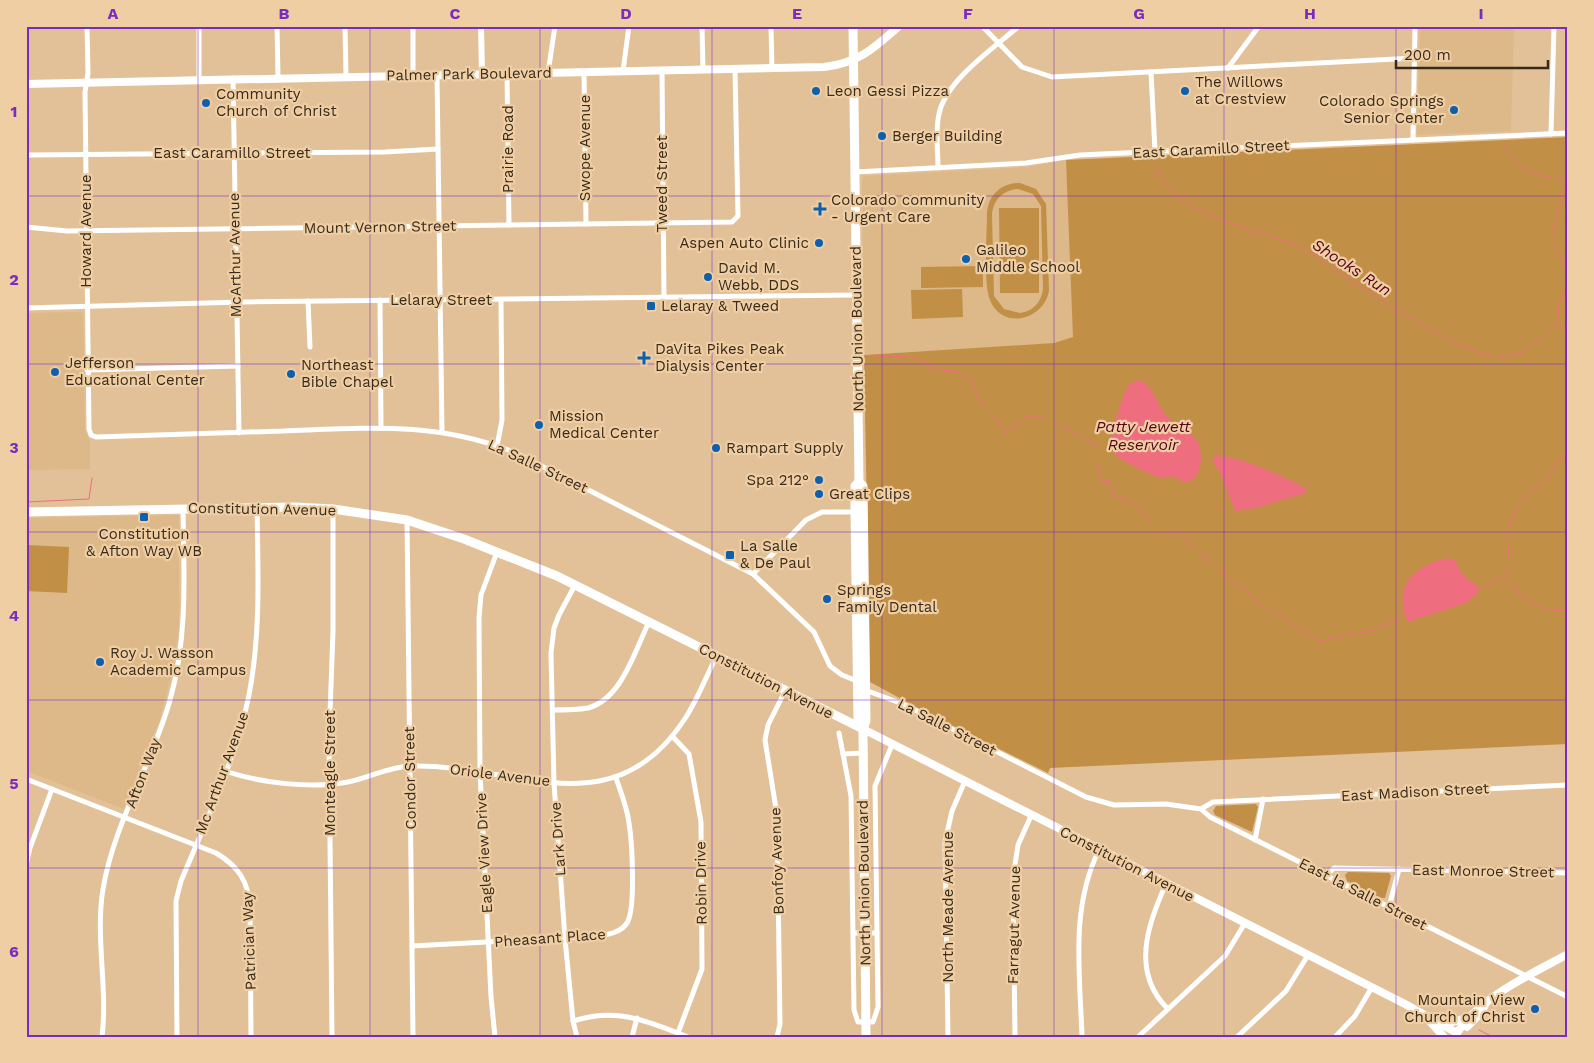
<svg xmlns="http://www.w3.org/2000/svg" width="1594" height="1063" viewBox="0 0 1594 1063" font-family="'Work Sans',sans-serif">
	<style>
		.built { fill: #ddb888 }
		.green { fill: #c28f46; fill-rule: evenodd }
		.water { fill: #ee6e80 }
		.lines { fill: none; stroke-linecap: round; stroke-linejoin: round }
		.stream { stroke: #ee6e80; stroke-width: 1 }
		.minor { stroke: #fff; stroke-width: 5 }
		.tertiary { stroke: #fff; stroke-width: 6 }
		.secondary { stroke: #fff; stroke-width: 8 }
		.primary { stroke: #fff; stroke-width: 9 }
		.grid { fill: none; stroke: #7b2cbf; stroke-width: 1; stroke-opacity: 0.55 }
		.poi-dot { fill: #0e5fad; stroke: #efcea4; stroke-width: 2 }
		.labels { text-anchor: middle; stroke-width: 4.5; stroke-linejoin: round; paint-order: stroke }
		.street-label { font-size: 15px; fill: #382b1b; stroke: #efcea4 }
		.poi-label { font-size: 15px; fill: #382b1b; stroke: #efcea4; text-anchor: start }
		.water-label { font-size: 16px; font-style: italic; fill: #56031b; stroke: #efcea4 }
		.neatline { fill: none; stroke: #7b2cbf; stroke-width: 2 }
		.grid-label { font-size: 16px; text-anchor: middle; font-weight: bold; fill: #7b2cbf }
	</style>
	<rect width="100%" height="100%" fill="#e2c198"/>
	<g class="built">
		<polygon points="1420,26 1514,26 1511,131 1417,135"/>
		<polygon points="1066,160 1074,337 1054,343 864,355 862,181 864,176 1027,167"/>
		<polygon points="81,312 83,314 85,430 90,441 90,469 26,470 26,313"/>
		<polygon points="179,515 179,628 172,672 160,719 124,809 26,771 26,518"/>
	</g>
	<g class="green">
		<polygon points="1568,137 1568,744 1050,768 1048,773 931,715 870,682 864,355 1054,343 1073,337 1066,160"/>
		<path d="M1020,183L1036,189L1046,204L1049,290C1045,320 1002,331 990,300C983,283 987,235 987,214C988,195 1001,183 1020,183ZM1018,189L1033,194L1041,206L1043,289C1041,303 1033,311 1020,313L1004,309L994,296L992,215C993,200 1003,190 1018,189Z"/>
		<polygon points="999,208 1039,208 1039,293 1000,293"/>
		<polygon points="983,266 983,287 921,288 921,267"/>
		<polygon points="962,289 963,317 912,319 911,290"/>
		<polygon points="26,545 69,547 67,593 26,591"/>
		<polygon points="1256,804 1258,807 1252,832 1215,815 1213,811 1216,806"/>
		<polygon points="1348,872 1389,873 1391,876 1385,898 1381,898 1347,881 1345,875"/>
	</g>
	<g class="water">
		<path d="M1139,380C1156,386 1157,411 1172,421C1180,427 1190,431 1196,439C1204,450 1203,479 1187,482C1182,483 1182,480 1177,478C1170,475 1162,479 1155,476C1147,473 1119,460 1115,454C1106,440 1122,398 1129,384Z"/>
		<path d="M1216,456C1245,457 1275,474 1301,485L1308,491C1296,498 1290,497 1278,501C1260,507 1254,509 1235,511L1221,475L1212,459Z"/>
		<path d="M1446,558L1456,561C1459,572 1466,579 1476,584L1479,592L1466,603L1408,622C1392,586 1413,567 1446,558Z"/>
	</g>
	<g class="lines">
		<g class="stream">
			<path d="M1505,145C1513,169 1542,179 1566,178"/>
			<path d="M1156,164C1174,222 1258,226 1305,249C1317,255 1328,266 1339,273C1368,292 1397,310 1427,327C1444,337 1462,348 1482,353C1510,361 1527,353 1546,334"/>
			<polyline points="1568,174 1557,214 1553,237 1554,246 1564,262 1568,284"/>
			<polyline points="1568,286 1558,307 1560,326 1568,331"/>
			<polyline points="1549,332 1558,321"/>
			<path d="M874,356C896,357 922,353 936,372C952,368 960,372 973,380C977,408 993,411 1006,433L1026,417H1043"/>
			<path d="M1059,424L1098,446C1097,459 1096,471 1104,483L1107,480L1110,481L1113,496H1120L1122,500C1137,501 1141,515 1152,521"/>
			<polyline points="26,502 89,499 92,478"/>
			<polyline points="1156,525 1163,532 1177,532 1224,574 1238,586 1246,589 1255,601 1319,641 1374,630 1406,616"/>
			<path d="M1505,576C1520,599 1539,612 1568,611"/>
			<polyline points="1478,588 1495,582 1510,569 1507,537 1514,513 1527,495 1551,474 1568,448"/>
			<polyline points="1479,1030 1493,1037"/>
		</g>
		<g class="minor">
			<path d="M87,26L88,73L85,92L89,429L91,435L96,437C159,435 221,433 283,431C367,428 436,421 516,453L753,574L814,632L830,666L842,675L857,681"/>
			<polyline points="199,26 199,79"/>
			<polyline points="277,26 278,77"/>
			<polyline points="345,26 346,76"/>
			<polyline points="413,26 413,75"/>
			<polyline points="702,26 703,70"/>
			<polyline points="771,26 772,69"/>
			<polyline points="982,26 1022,67 1052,77 1415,58"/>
			<polyline points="1228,68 1259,26"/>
			<polyline points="623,71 629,26"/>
			<polyline points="662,71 664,298"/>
			<polyline points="584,72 586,224"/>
			<polyline points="1151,72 1155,151"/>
			<polyline points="507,73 509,225"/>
			<polyline points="548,73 555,26"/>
			<polyline points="437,75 442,432"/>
			<polyline points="233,78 239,433"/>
			<polyline points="1551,134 1554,26"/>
			<polyline points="1413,140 1415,26"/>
			<polyline points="26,155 385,152 438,149"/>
			<path d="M938,168C938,150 935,131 939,114C946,80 994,48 1019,26"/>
			<polyline points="855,172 1026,163 1080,155 1568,133"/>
			<polyline points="26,227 67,231 732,222 738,216 735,69"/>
			<polyline points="380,300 381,428"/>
			<polyline points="308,301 310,347"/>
			<polyline points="26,308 242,302 856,295"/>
			<polyline points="87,370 238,366"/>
			<polyline points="497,446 502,420 501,300"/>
			<polyline points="407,520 413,1037"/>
			<polyline points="753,574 806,520 822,512 855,512"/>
			<polyline points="575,585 559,615 554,628 551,653 554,783 565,939 573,1021 577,1037"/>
			<polyline points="865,690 903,704 1086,797 1114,805 1166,804 1201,809 1213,802 1568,785"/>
			<path d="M553,710C564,710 577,710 588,708C622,699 635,650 649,622"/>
			<polyline points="839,733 851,796 854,1010 858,1022 873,1022 878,1007 875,786 892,745"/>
			<polyline points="672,736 689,754 701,822 702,969 678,1033"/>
			<polyline points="843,754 863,753"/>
			<path d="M225,771C260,783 311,789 348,782C369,778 388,767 410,766C515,763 613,831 686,717C698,698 706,677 716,657"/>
			<path d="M26,779L216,853C238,866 248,881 250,906L251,1037"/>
			<polyline points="1201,809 1210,817 1568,997"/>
			<polyline points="1255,840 1263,799"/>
			<polyline points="26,865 30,848 52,789"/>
			<polyline points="1326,876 1334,868 1568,873"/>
			<path d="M1166,884C1147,925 1131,973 1168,1009"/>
			<polyline points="1389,907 1399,869"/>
			<polyline points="853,933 877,933"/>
			<path d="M412,946L600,936C610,934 621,932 627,923C636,909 632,841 629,823C627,807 621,793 616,778"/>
			<path d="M573,1021C618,1007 647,1021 688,1037"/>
			<path d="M102,1037C108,988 95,937 103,889C114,823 152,764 170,700C188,637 184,573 183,509"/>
			<path d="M177,1037L176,901L181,881C206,821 236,759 249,695C261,633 258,570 257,506"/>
			<polyline points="332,1037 329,740 333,631 333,509"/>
			<polyline points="495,1037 491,997 480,772 479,618 481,595 497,552"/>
			<polyline points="632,1037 637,1018"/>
			<polyline points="777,1037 780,1024 777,815 765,740 768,725 785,691"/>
			<polyline points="948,1037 945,842 952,811 965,781"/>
			<polyline points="1015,1037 1013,878 1018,845 1031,816"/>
			<path d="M1082,1037C1080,974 1070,908 1099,850"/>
			<polyline points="1138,1037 1225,956 1245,923"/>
			<polyline points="1237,1037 1286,991 1308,955"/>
			<polyline points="1335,1037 1355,1016 1372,987"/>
		</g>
		<polyline class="tertiary" points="481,26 482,74"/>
		<g class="secondary">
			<path d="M26,84L824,67C859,63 874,48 899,26"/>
			<polyline points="863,729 1405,1004 1457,1033"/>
			<polyline points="1426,1017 1444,1037"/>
			<polyline points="1441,1019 1453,1022 1466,1018"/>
			<polyline points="1467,1027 1481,1013 1485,1005"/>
			<path d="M1457,1033C1479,998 1531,974 1568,954"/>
		</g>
		<g class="primary">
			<polyline points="853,26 859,482 855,486 855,512 858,720 863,729"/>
			<polyline points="859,482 863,486 866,721 863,729 866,1037"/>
			<polyline points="26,512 295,507 333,509 407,520 464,539 557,576 863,729"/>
		</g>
	</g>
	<path class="grid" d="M198,26V1037M370,26V1037M540,26V1037M712,26V1037M882,26V1037M1054,26V1037M1224,26V1037M1396,26V1037M26,196H1568M26,364H1568M26,532H1568M26,700H1568M26,868H1568"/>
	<g class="poi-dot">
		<circle cx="816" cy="91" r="5"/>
		<circle cx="1185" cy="91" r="5"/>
		<circle cx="206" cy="103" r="5"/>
		<circle cx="1454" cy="110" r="5"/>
		<circle cx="882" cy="136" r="5"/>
		<path d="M817.5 201.5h5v5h5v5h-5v5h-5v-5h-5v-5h5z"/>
		<circle cx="819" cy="243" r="5"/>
		<circle cx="966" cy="259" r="5"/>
		<circle cx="708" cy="277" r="5"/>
		<rect x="646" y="301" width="10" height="10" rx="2.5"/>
		<path d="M641.5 350.5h5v5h5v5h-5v5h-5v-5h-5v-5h5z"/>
		<circle cx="55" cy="372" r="5"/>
		<circle cx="291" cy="374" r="5"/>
		<circle cx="539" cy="425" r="5"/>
		<circle cx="716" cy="448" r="5"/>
		<circle cx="819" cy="480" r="5"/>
		<circle cx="819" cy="494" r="5"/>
		<rect x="139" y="512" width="10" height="10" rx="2.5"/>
		<rect x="725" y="550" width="10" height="10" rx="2.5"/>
		<circle cx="827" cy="599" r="5"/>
		<circle cx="100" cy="662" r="5"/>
		<circle cx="1535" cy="1009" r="5"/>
	</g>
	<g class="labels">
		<g class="street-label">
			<text transform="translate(469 74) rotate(-1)" y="5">Palmer Park Boulevard</text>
			<text transform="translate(585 148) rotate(-90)" y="5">Swope Avenue</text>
			<text transform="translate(508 149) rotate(-90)" y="5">Prairie Road</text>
			<text transform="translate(1211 149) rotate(-3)" y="5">East Caramillo Street</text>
			<text x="232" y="158">East Caramillo Street</text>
			<text transform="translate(662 184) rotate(-90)" y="5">Tweed Street</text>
			<text transform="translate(380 227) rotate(-1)" y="5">Mount Vernon Street</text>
			<text transform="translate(86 231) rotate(-90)" y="5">Howard Avenue</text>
			<text transform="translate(235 255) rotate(-91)" y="5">McArthur Avenue</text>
			<text x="441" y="305">Lelaray Street</text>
			<text transform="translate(857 329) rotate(-91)" y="5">North Union Boulevard</text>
			<text transform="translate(538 466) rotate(25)" y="5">La Salle Street</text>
			<text transform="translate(262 509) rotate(1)" y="5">Constitution Avenue</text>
			<text transform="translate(766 681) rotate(27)" y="5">Constitution Avenue</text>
			<text transform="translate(947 727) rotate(27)" y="5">La Salle Street</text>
			<text transform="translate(143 773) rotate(-69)" y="5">Afton Way</text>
			<text transform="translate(222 773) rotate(-70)" y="5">Mc Arthur Avenue</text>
			<text transform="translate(330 773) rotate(-90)" y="5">Monteagle Street</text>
			<text transform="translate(500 775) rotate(7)" y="5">Oriole Avenue</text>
			<text transform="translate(410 778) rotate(-91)" y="5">Condor Street</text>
			<text transform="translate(1415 792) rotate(-3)" y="5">East Madison Street</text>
			<text transform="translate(558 839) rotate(-94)" y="5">Lark Drive</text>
			<text transform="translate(484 853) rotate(-93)" y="5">Eagle View Drive</text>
			<text transform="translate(777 861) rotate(-92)" y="5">Bonfoy Avenue</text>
			<text transform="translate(1127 864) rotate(27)" y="5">Constitution Avenue</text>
			<text transform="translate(1483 871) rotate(1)" y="5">East Monroe Street</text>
			<text transform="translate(701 883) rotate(-91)" y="5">Robin Drive</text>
			<text transform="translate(864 883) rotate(-91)" y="5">North Union Boulevard</text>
			<text transform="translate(1363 894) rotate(27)" y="5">East la Salle Street</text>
			<text transform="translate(948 907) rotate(-90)" y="5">North Meade Avenue</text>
			<text transform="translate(1014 925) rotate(-89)" y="5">Farragut Avenue</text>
			<text transform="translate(550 938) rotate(-4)" y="5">Pheasant Place</text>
			<text transform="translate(249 941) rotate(-92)" y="5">Patrician Way</text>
		</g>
		<g class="poi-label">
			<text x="1195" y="87">The Willows<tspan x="1195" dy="17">at Crestview</tspan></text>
			<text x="826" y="96">Leon Gessi Pizza</text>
			<text x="216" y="99">Community<tspan x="216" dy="17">Church of Christ</tspan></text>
			<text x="1444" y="106" text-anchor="end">Colorado Springs<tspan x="1444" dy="17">Senior Center</tspan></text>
			<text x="892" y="141">Berger Building</text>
			<text x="831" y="205">Colorado community<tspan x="831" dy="17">- Urgent Care</tspan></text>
			<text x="809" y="248" text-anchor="end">Aspen Auto Clinic</text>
			<text x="976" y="255">Galileo<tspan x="976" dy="17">Middle School</tspan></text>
			<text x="718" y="273">David M.<tspan x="718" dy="17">Webb, DDS</tspan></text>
			<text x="661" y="311">Lelaray &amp; Tweed</text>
			<text x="655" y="354">DaVita Pikes Peak<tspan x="655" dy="17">Dialysis Center</tspan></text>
			<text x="65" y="368">Jefferson<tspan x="65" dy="17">Educational Center</tspan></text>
			<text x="301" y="370">Northeast<tspan x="301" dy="17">Bible Chapel</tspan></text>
			<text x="549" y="421">Mission<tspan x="549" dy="17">Medical Center</tspan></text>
			<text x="726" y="453">Rampart Supply</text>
			<text x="809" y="485" text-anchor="end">Spa 212°</text>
			<text x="829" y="499">Great Clips</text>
			<text x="144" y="539" text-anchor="middle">Constitution<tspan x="144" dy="17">&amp; Afton Way WB</tspan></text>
			<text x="740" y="551">La Salle<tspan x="740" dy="17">&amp; De Paul</tspan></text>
			<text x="837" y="595">Springs<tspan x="837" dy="17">Family Dental</tspan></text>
			<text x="110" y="658">Roy J. Wasson<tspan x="110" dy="17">Academic Campus</tspan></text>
			<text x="1525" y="1005" text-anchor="end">Mountain View<tspan x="1525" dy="17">Church of Christ</tspan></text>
		</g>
		<g class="water-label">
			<text transform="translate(1352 267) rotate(33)" y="6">Shooks Run</text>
			<text x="1143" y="432">Patty Jewett<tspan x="1143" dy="18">Reservoir</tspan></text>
		</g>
	</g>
	<rect width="1594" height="1063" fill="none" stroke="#efcea4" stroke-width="55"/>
	<path d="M1396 60v8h152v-8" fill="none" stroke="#382b1b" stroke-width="2.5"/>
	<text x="1404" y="60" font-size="15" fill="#382b1b" stroke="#efcea4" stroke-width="4" paint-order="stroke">200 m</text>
	<rect x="28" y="28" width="1538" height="1008" class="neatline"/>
	<g class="grid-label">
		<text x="113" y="19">A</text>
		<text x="284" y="19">B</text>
		<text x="455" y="19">C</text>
		<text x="626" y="19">D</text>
		<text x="797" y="19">E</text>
		<text x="968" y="19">F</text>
		<text x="1139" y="19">G</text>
		<text x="1310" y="19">H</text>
		<text x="1481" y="19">I</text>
		<text x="14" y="117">1</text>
		<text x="14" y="285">2</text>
		<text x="14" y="453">3</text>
		<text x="14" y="621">4</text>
		<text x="14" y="789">5</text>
		<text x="14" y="957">6</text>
	</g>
</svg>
